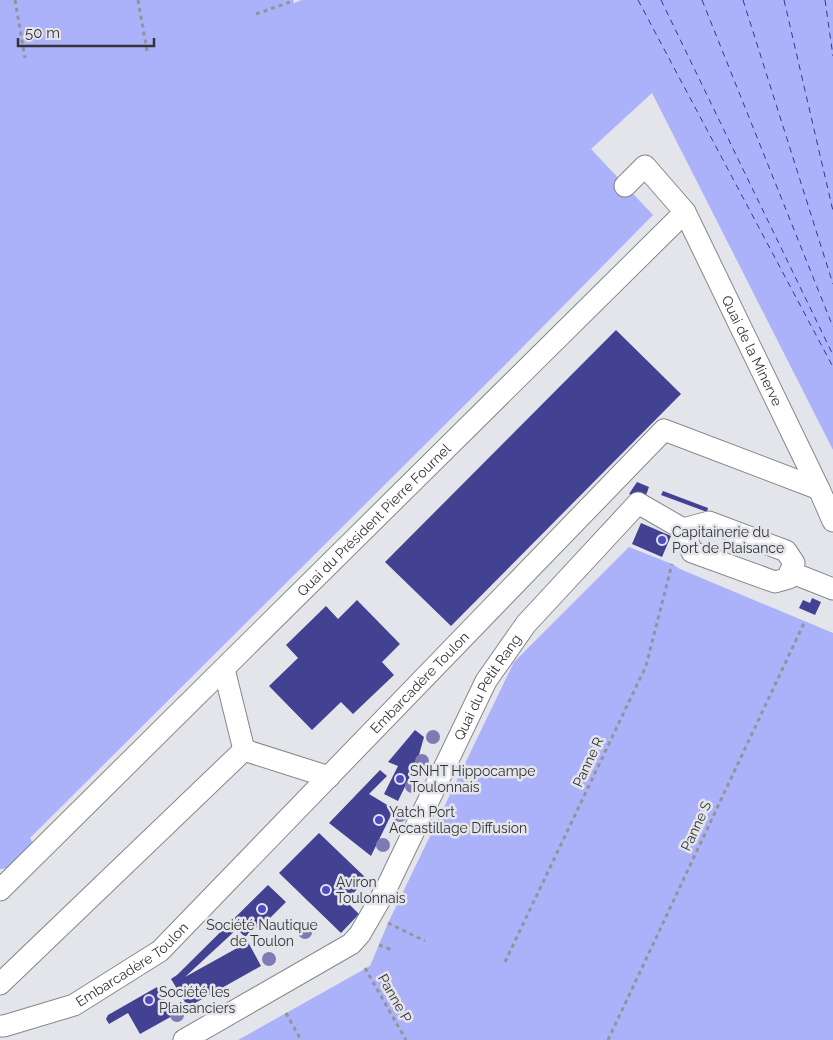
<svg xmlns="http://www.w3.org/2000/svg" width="833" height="1040" viewBox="0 0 833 1040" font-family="Raleway,sans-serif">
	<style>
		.water { fill: #abb2fa }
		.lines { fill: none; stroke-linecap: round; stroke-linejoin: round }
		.ferry { stroke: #3a3197; stroke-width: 1; stroke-dasharray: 6 5; stroke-linecap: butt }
		.building { fill: #424192 }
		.minor-casing { stroke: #86878c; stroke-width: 23 }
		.path { stroke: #939498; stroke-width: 3; stroke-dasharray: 4 4; stroke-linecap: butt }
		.minor { stroke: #fff; stroke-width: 21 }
		.tree { fill: #807ab4 }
		.poi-dot { fill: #514bc2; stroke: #e4e5eb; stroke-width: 2 }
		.labels { text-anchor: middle; stroke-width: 5; stroke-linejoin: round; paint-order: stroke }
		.street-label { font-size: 14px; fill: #343436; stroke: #e4e5eb }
		.poi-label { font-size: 14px; fill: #343436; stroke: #e4e5eb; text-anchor: start }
	</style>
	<rect width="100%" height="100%" fill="#e4e5eb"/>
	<g class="water">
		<polygon points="0,0 293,0 294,3 302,0 833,0 833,450 652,93 591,149 653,215 501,369 30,838 33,843 9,868 0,869"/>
		<polygon points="629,547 672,564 680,569 833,633 833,1040 238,1040 370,966 388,923 514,662"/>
	</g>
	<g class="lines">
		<g class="ferry">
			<polyline points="638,0 833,367"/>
			<polyline points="661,0 833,355"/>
			<polyline points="702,0 833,327"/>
			<polyline points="743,0 833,284"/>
			<polyline points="784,0 833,211"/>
			<polyline points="825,0 833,56"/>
		</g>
	</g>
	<g class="building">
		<polygon points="616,330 681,394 451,626 385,562"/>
		<polygon points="637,482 649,487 645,498 629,494"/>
		<polygon points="663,491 708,508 707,512 661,495"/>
		<polygon points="641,523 671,536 662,557 632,544"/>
		<polygon points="812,598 821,602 815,615 799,608 803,600 810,603"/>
		<polygon points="357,600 400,644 382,662 394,675 353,714 341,702 312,730 269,686 298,658 286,645 326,606 338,619"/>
		<polygon points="415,730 424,737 417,762 398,801 384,794 398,766 388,762"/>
		<polygon points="380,770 387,776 369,794 394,809 371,856 329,823"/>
		<polygon points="319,833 367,879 346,901 359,914 341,933 279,873"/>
		<polygon points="268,885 286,902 259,929 256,927 245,937 237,929 185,977 248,942 261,966 188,1007 171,979 177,975"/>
		<polygon points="157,987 174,1015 140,1034 128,1013 109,1024 106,1019 108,1015"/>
	</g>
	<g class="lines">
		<defs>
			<g id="minor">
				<path id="s1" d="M685,212L819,489"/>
				<polyline points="790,572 833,589"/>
				<polyline points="224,669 244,750"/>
				<path id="s2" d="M0,890L685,212L645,166L625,186"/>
				<polyline points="0,984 244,750 329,777"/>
				<path id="s3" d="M0,1026H4L74,1005L160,951L664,430L819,489L833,521"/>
				<path id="s4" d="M184,1040L351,944L360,934L386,889L486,681L526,624L638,503L683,529L692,552L775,582L789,578L794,563L786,551L709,522L683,529"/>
			</g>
		</defs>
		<use href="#minor" class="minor-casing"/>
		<g class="path">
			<polyline points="15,0 25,58"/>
			<polyline points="138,0 147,51"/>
			<polyline points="256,14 293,1"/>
			<polyline points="388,923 425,941"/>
			<polyline points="379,945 392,950"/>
			<polyline points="505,962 646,666 672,564"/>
			<polyline points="365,968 406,1040"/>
			<polyline points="286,1013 301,1040"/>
			<polyline points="608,1040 805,621"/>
		</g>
		<use href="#minor" class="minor"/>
	</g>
	<g class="tree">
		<circle cx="433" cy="737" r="7"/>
		<circle cx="422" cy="761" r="7"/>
		<circle cx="412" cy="786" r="7"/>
		<circle cx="400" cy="815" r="7"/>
		<circle cx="383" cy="845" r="7"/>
		<circle cx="305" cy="932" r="7"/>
		<circle cx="269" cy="959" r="7"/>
		<circle cx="177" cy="1015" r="7"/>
	</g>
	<g class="poi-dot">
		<circle cx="662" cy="540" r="5"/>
		<circle cx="400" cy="779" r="5"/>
		<circle cx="379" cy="820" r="5"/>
		<circle cx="326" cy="890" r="5"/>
		<circle cx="262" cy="909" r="5"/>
		<circle cx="149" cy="1000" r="5"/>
	</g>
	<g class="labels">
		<g class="street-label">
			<text dy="5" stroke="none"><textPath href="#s1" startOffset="154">Quai de la Minerve</textPath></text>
			<text dy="5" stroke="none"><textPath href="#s2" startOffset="526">Quai du Président Pierre Fournel</textPath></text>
			<text dy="5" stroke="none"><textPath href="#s3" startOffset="552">Embarcadère Toulon</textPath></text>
			<text dy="5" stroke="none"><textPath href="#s4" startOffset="484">Quai du Petit Rang</textPath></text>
			<text transform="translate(588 762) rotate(-65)" y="5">Panne R</text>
			<text transform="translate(696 826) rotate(-65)" y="5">Panne S</text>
			<text dy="5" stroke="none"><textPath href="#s3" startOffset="148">Embarcadère Toulon</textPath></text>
			<text transform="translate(395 998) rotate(60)" y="5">Panne P</text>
		</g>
		<g class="poi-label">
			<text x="672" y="537">Capitainerie du<tspan x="672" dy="16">Port de Plaisance</tspan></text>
			<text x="410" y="776">SNHT Hippocampe<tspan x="410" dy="16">Toulonnais</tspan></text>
			<text x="389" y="817">Yatch Port<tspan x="389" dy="16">Accastillage Diffusion</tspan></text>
			<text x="336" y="887">Aviron<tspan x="336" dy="16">Toulonnais</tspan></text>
			<text x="262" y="930" text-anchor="middle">Société Nautique<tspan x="262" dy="16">de Toulon</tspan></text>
			<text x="159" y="997">Société les<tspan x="159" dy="16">Plaisanciers</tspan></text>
		</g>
	</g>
	<path d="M18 38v8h136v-8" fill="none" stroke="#343436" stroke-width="2.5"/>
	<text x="25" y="38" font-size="15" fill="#343436" stroke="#e4e5eb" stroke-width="4" paint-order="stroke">50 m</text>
</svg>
